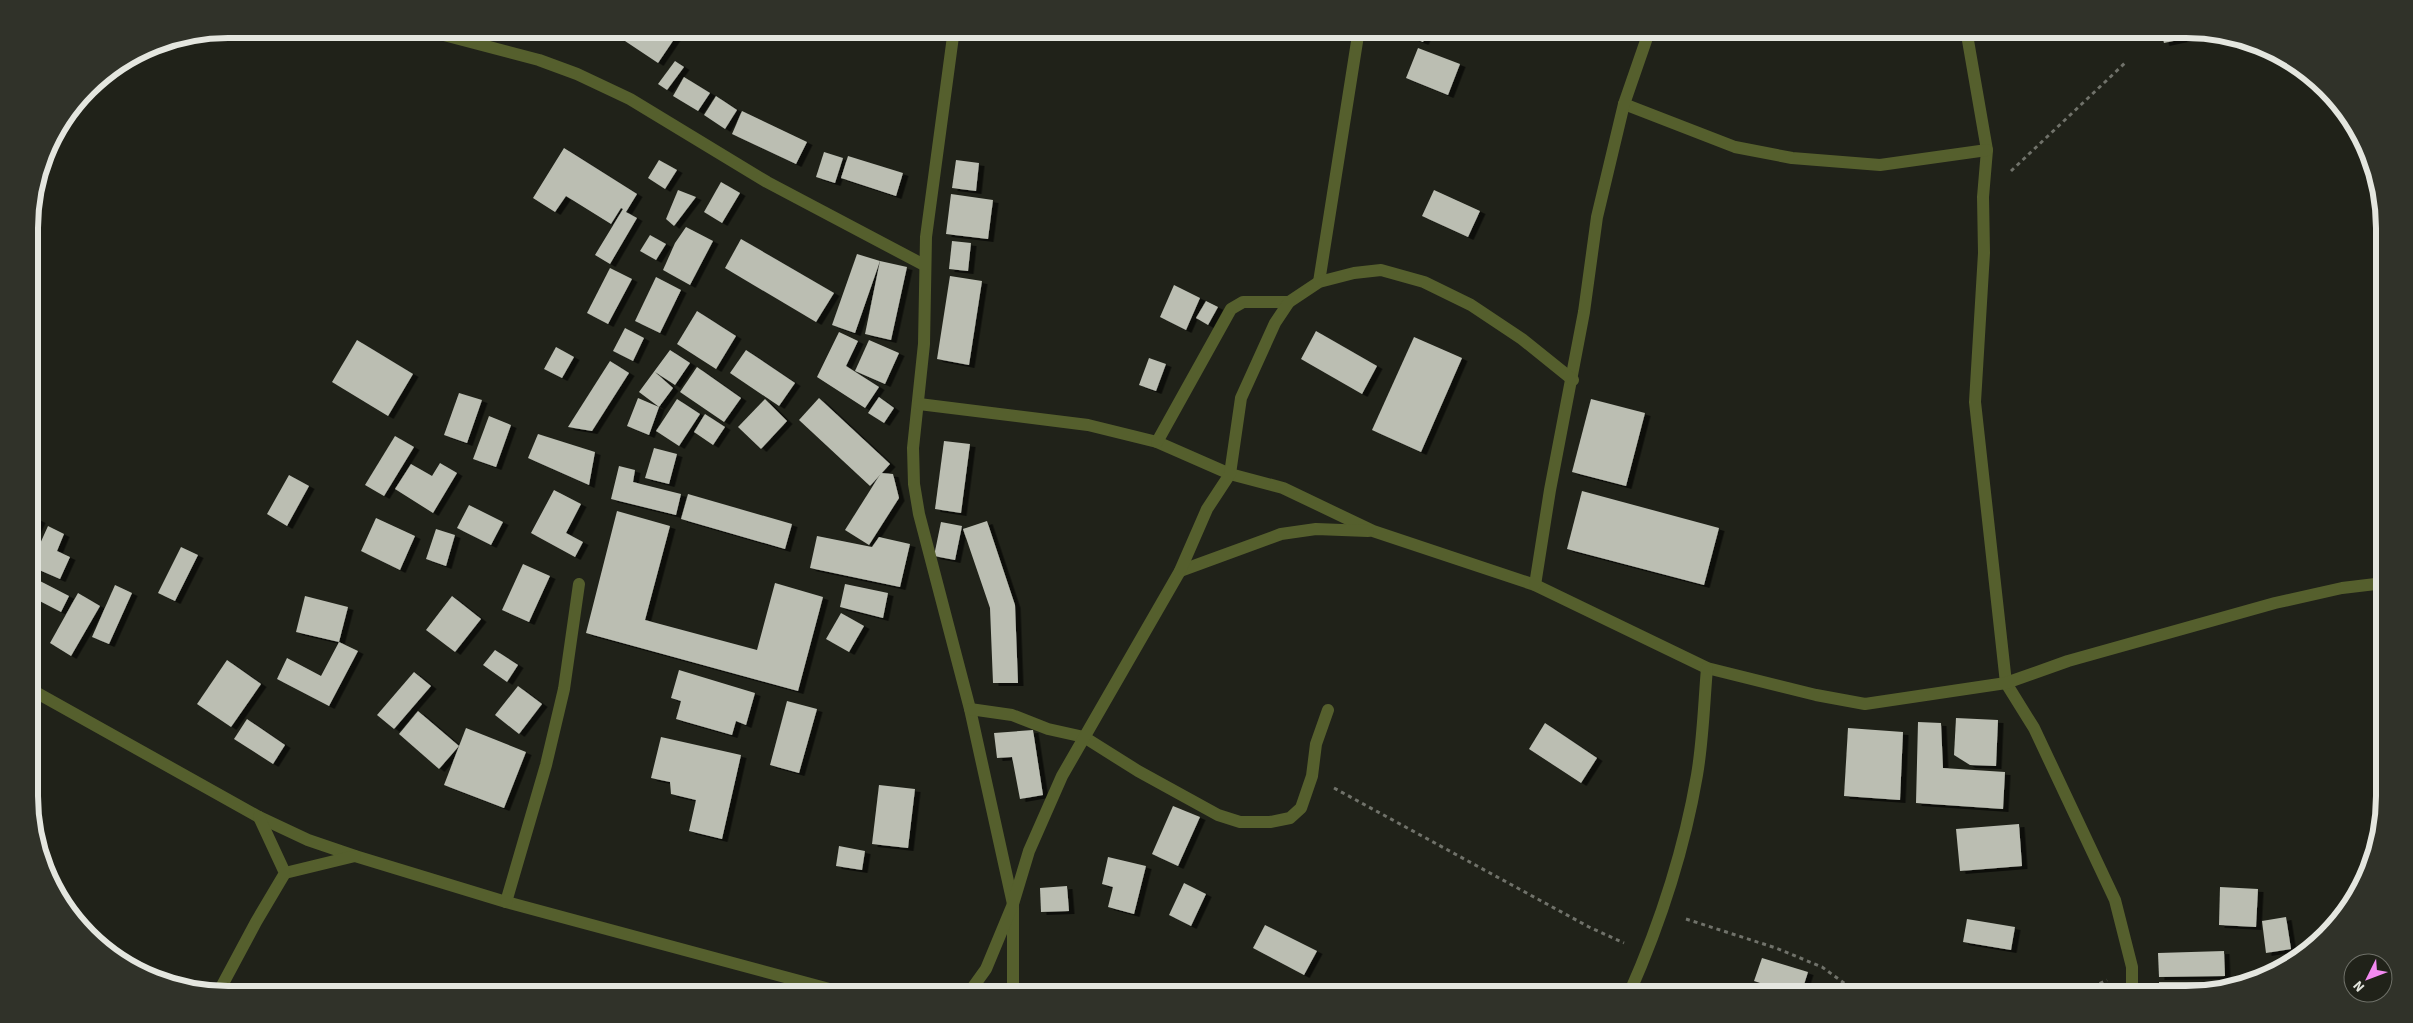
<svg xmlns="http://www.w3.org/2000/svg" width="2413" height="1023" viewBox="0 0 2413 1023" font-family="'Source Sans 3',sans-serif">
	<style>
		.building { fill: #bbbeb2; filter: url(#shadow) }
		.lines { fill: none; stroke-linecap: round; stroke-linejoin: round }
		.path { stroke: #70726a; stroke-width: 3; stroke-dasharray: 4 4; stroke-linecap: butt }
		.minor { stroke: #555f2d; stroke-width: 12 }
		.rim { fill: none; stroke: #e4e6df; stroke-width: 6 }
	</style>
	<defs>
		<filter id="shadow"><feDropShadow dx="5.5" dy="3" stdDeviation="0" flood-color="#0009"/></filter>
	</defs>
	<rect width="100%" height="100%" fill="#202219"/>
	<g class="building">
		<polygon points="607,29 681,29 658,63"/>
		<polygon points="1411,29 1429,29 1423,42 1408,36"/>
		<polygon points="2160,29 2186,29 2206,34 2164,43"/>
		<polygon points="1418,48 1460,64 1448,95 1406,78"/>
		<polygon points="675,61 684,67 667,90 658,84"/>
		<polygon points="684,77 710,93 698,111 673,96"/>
		<polygon points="716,96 737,110 725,129 704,115"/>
		<polygon points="742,111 807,142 796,164 732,134"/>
		<polygon points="564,148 637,194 626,212 637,218 610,264 595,255 623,209 621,208 611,224 566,196 555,212 533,198"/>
		<polygon points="824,152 843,158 835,183 816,177"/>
		<polygon points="848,156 903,173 896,196 841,178"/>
		<polygon points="659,160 677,170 665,189 648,178"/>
		<polygon points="956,160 979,163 976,191 952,188"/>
		<polygon points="721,182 740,193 722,223 704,212"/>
		<polygon points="678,190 696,197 674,226 666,219"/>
		<polygon points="1434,190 1480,211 1468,237 1422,216"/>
		<polygon points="951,194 993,200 988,239 946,234"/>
		<polygon points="686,227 713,241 690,285 663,270 675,243"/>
		<polygon points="650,235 666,244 656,260 640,251"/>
		<polygon points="741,239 834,293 816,322 725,268"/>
		<polygon points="952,241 971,243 968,271 949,269"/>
		<polygon points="857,254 880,261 855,333 832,325"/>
		<polygon points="880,261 907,267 891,340 865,334"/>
		<polygon points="610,268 632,279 608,324 587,313"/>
		<polygon points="950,276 982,281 969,365 937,359"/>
		<polygon points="656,277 681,290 660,333 635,321"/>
		<polygon points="1174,285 1200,298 1186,330 1160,317"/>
		<polygon points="1206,301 1218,307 1208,325 1196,318"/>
		<polygon points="697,311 736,336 716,369 677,344"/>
		<polygon points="625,328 644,338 633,361 613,351"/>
		<polygon points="1316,331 1377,366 1362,394 1301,359"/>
		<polygon points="839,332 858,341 846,366 879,387 865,408 817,377"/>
		<polygon points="1414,337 1462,358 1421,452 1372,430"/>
		<polygon points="357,340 413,374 388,416 332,382"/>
		<polygon points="869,340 899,353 885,384 855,371"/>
		<polygon points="556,347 574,357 562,378 544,369"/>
		<polygon points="670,350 690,363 675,385 655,372 673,388 659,407 649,435 627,426 638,398 659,407 639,392"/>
		<polygon points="746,350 795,383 779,406 730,373"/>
		<polygon points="1149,358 1166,364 1156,391 1139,385"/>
		<polygon points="610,361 629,373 592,431 568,427"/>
		<polygon points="697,367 741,398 724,422 680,392"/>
		<polygon points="459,393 482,400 467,443 444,435"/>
		<polygon points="879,397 894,408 884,423 868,413"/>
		<polygon points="819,398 890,464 870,486 799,420"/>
		<polygon points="677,399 700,414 679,446 656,431"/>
		<polygon points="765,399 787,421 761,449 738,427"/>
		<polygon points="1591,399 1645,413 1626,486 1572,472"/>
		<polygon points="705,414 725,427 713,445 694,432"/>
		<polygon points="489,416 511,425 496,467 473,459"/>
		<polygon points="538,434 595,452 589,485 528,458"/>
		<polygon points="395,436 414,447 384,496 365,485"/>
		<polygon points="944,441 970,444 961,513 935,509"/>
		<polygon points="654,448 677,454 669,484 645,478"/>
		<polygon points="440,463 457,473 433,513 395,489 411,464 432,476"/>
		<polygon points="619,466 635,470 633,482 681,494 676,515 611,499"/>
		<polygon points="881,473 893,474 899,498 869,545 845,530"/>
		<polygon points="289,475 309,486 287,526 267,514"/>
		<polygon points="554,490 581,504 566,533 583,542 575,557 531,533"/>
		<polygon points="1582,491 1719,528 1704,585 1567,549"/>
		<polygon points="688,494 792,524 785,549 681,519"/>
		<polygon points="469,505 503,522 491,545 457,528"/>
		<polygon points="617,511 670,526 645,620 757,650 775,583 823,597 798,691 586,633"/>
		<polygon points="30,515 40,520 30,542"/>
		<polygon points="376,518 415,536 400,570 361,551"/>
		<polygon points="987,521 1015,605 1018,683 993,683 990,608 963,529"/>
		<polygon points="941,522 962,526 955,560 934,556"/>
		<polygon points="48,526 64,534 57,551 70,557 60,579 30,566"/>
		<polygon points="436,529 455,535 446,566 426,559"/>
		<polygon points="817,536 872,547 879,537 910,544 900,587 810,568"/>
		<polygon points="181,547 198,555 175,601 158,593"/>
		<polygon points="523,564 550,576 529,622 502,610"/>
		<polygon points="38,580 69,596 61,612 30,596"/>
		<polygon points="845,584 888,593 883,618 840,607"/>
		<polygon points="115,585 132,593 109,644 92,637"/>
		<polygon points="78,593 100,606 71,656 50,643"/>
		<polygon points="305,596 348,607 339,642 296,632"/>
		<polygon points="452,596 481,619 455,652 426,630"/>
		<polygon points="841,613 864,626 849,652 826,639"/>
		<polygon points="339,642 358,651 329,706 277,679 287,658 321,676"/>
		<polygon points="495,650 518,665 507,682 483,665"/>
		<polygon points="227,660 261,684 231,727 197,704"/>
		<polygon points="679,670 755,693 746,725 736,721 732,735 676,719 681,701 671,698"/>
		<polygon points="414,672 431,686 394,729 377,715"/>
		<polygon points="518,686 542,704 519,734 495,715"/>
		<polygon points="787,701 817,709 799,773 770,765"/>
		<polygon points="418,711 459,746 439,769 399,734"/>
		<polygon points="1956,718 1998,720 1996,766 1970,765 1954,755"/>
		<polygon points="247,719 285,745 273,764 234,739"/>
		<polygon points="1918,722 1941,723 1943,768 2005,772 2003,809 1916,803"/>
		<polygon points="1545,723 1597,758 1581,783 1529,749"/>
		<polygon points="466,728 526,752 504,808 444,785"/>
		<polygon points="1848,728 1903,732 1900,800 1844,796"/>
		<polygon points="1033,730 1043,795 1020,799 1012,757 997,758 994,733"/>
		<polygon points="661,737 741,755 722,839 689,831 696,800 671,794 670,782 651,778"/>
		<polygon points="879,785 915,789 908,848 872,844"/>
		<polygon points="1173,806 1200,817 1178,866 1152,854"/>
		<polygon points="2019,824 2022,866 1960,871 1956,829"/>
		<polygon points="839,846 865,851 862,870 836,866"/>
		<polygon points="1108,857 1146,866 1134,914 1108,907 1113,887 1102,884"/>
		<polygon points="1184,883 1206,894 1191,926 1169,915"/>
		<polygon points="1067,886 1069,911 1041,912 1040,888"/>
		<polygon points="2220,887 2258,889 2256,927 2219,925"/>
		<polygon points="2286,917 2291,949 2266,953 2262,921"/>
		<polygon points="1967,919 2015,927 2011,950 1963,942"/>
		<polygon points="1265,925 1317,951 1304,975 1253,948"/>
		<polygon points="2224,951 2225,976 2159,977 2158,953"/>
		<polygon points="1762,958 1808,972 1801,994 1794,994 1754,981"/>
		<polygon points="2159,982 2217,982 2217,990 2199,994 2159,994"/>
	</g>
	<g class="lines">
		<g class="path">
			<polyline points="2011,171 2125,63"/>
			<polyline points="1334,788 1589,927 1624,943"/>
			<polyline points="1686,919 1776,948 1822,967 1844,983 1868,994"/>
			<polyline points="2078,994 2107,980"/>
		</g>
		<g class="minor">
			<polyline points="421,29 539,60 577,74 630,99 767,182 924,265"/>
			<polyline points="954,29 926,237 924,344 913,448 914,484 919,514 970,709 1013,904 1013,994"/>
			<polyline points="1966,29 1987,150 1983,197 1984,253 1975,402 2006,683 2034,728 2115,900 2132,967 2132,994"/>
			<polyline points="1624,104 1735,147 1792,158 1880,165 1987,150"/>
			<polyline points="1319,282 1359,29"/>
			<polyline points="919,404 1088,425 1157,442 1230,474 1283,488 1373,531 1535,585 1707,668 1816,695 1865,704 2006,683 2068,661 2275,603 2342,588 2384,583"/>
			<polyline points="1157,442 1231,309 1243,302 1289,302"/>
			<polyline points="1180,571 1281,534 1316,529 1368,531"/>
			<polyline points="1535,585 1550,490 1584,312 1597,217 1624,104 1650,29"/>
			<polyline points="30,689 259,817 308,840 355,856 506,902 848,994"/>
			<polyline points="970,709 1012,715 1048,729 1084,737 1138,771 1218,815 1240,822 1270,822 1290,818 1301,808 1312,776 1316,744 1328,710"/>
			<polyline points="285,873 355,856"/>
			<polyline points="506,902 546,765 564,689 579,584"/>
			<polyline points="218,993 256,922 285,873 259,817"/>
			<polyline points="968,994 986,969 1013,904 1029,851 1062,776 1180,571 1207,509 1230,474 1241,398 1275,323 1289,302 1319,282 1354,273 1381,270 1424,282 1471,305 1522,339 1573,380"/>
			<path d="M1629,994C1660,924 1684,851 1697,775C1703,740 1704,703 1707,668"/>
		</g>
	</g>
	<path d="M0 0H2413V1023H0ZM228 38H2186A190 190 0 0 1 2376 228V796A190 190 0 0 1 2186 986H228A190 190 0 0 1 38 796V228A190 190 0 0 1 228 38Z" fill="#303229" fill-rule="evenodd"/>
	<path class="rim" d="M228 38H2186A190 190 0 0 1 2376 228V796A190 190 0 0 1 2186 986H228A190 190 0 0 1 38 796V228A190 190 0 0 1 228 38Z"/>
	<g transform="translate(2368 978) rotate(228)"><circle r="24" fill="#202219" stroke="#6e7068"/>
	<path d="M0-4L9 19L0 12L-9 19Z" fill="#f38af1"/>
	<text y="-8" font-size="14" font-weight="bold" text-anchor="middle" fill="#e4e6df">N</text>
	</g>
</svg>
